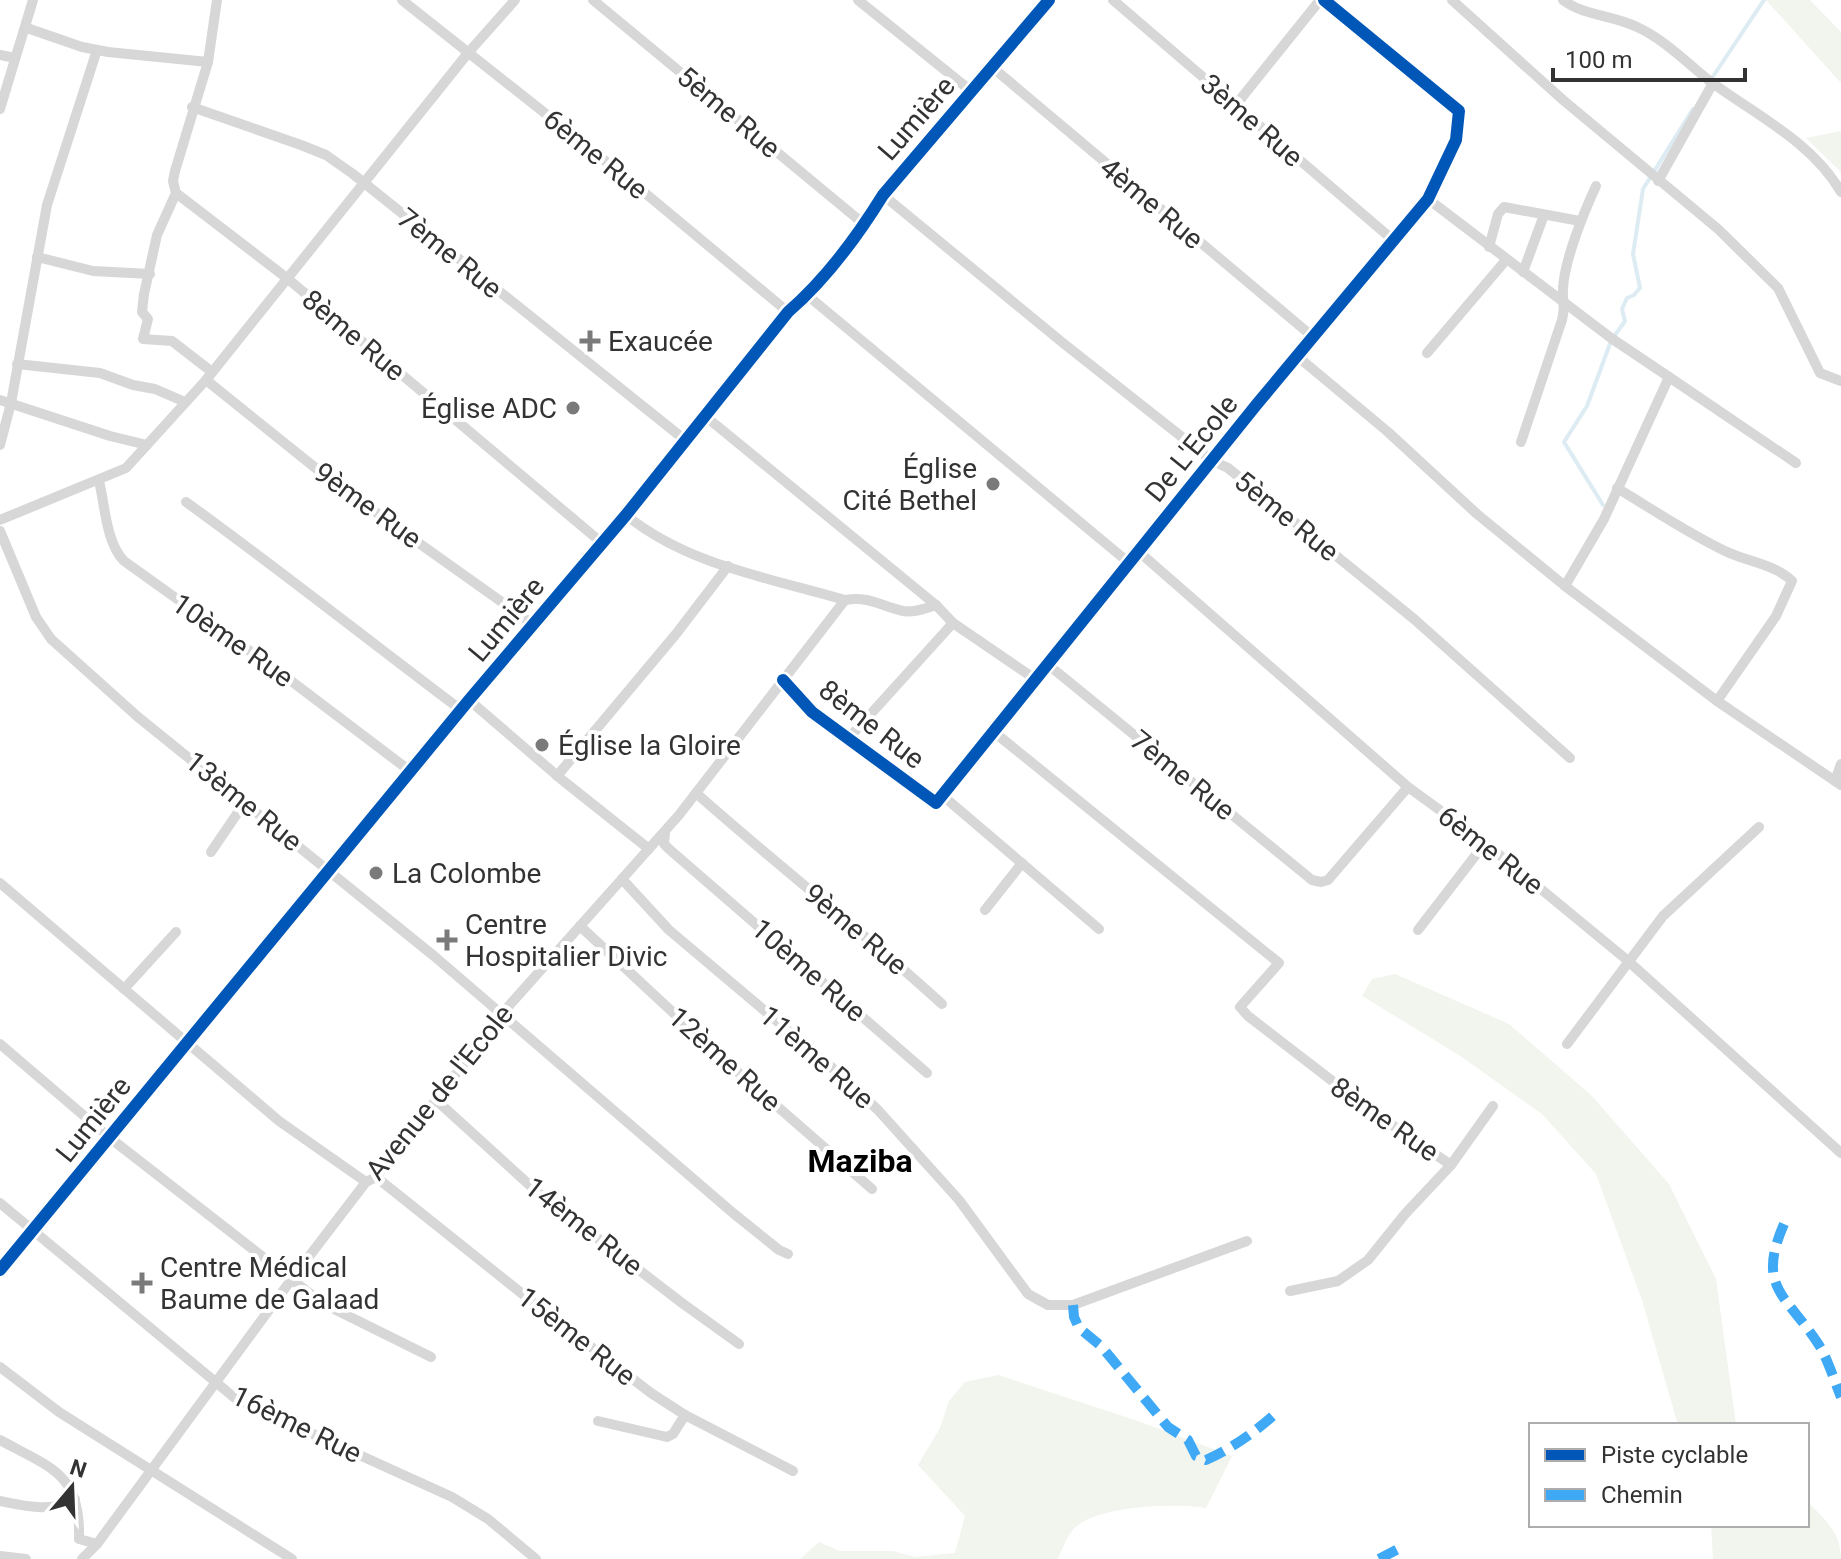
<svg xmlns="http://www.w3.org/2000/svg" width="1841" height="1559" viewBox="0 0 1841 1559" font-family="Roboto,sans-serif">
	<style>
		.green { fill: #f1f5ed }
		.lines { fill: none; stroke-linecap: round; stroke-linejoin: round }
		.stream { stroke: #ddebf3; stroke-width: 4 }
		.street { stroke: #d7d7d7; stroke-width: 10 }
		.secondary { stroke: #d0d0d0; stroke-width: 14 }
		.quiet { stroke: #3fa9f5; stroke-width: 10; stroke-dasharray: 20 10; stroke-linecap: butt }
		.cycleway-casing { stroke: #fff; stroke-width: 17 }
		.cycleway { stroke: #0057b8; stroke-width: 12 }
		.poi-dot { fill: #7a7a7a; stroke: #fff; stroke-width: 3 }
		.labels { text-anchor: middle; stroke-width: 8; stroke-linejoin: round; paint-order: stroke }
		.street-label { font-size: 28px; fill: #333; stroke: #fff }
		.poi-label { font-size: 28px; fill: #333; stroke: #fff; text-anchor: start }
		.quarter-label { font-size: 32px; font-weight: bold; fill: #000; stroke: #fff }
	</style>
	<rect width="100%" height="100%" fill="#fff"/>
	<g class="green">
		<polygon points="1766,0 1810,0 1841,32 1841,83"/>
		<polygon points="1841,131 1841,172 1806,138"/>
		<polygon points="1395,974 1509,1024 1591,1095 1669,1184 1716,1279 1736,1425 1678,1425 1642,1300 1596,1174 1542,1114 1459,1055 1362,996 1372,979"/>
		<path d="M998,1375L1138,1421L1232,1456L1206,1508C1175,1503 1092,1505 1072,1531C1066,1538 1062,1550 1058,1559H800L819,1542L840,1551H893L915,1557L955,1553L965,1516L918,1465L940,1428L949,1401L965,1382Z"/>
		<path d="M1807,1501C1825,1520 1841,1532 1841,1559H1713L1711,1525H1807Z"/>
	</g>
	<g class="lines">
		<g class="stream">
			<polyline points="1710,81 1764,0"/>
			<polyline points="1615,335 1625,321 1622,309 1627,298 1634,295 1640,288 1633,254 1643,189 1693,109"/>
			<polyline points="1603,505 1564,442 1587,406 1611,341"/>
		</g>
		<g class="street">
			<polyline points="402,0 633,183 788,312"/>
			<polyline points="593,0 865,225"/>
			<polyline points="858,0 971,91"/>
			<polyline points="1113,0 1393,240"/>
			<polyline points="1452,0 1563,100 1718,229 1778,288 1820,373 1841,381"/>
			<path d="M1563,0C1584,16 1613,15 1637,27C1664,39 1688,64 1711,82C1756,115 1812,142 1841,192"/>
			<polyline points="27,28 82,47 108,52 208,62"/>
			<polyline points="0,55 15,58"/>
			<polyline points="992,67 1313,337"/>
			<polyline points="1235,106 1320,0"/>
			<polyline points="192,107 301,145 326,155 353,174 685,440"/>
			<polyline points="0,109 33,0"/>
			<polyline points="1658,181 1713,83"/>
			<polyline points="176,193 288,279 602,543"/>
			<polyline points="883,195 1063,343 1211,460 1228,468 1414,619 1570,758"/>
			<polyline points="1428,199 1611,338 1669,377"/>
			<polyline points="1489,247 1498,214 1504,207 1580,221"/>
			<polyline points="37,257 93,271 150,274"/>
			<polyline points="1523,272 1544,215"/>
			<polyline points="807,295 1128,562"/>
			<polyline points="1427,353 1506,260"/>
			<polyline points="1297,356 1388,432 1477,514 1565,586 1717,701 1841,785"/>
			<polyline points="17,364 100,373 133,385 155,389 185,402"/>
			<polyline points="212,372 172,341 143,339 148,319 142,312 144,294 157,235 176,193 173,181 175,171 208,62 217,0"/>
			<polyline points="206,380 333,482 534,625"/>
			<polyline points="0,400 110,436 147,445"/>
			<polyline points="705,416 936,605 953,623 1035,679"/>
			<path d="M1521,442L1562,320C1566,304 1562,302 1563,289C1564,261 1584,212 1596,186"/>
			<polyline points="0,445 11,403 47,205 97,50"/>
			<path d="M99,481C105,505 106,543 124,561L278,671L410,771"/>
			<path d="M1617,488C1652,509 1687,533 1725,551C1745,561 1777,565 1792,581L1776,616L1717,701"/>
			<path d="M186,502C279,569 369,641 461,710"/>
			<path d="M626,515C687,565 770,578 845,600C871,596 880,606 903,611C914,613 926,608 936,605"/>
			<polyline points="0,520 126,468 206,380 468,53 515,0"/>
			<polyline points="0,531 36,617 51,639 138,717 434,956 733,1213 779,1250 788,1254"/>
			<polyline points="1138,551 1408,787 1485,843 1627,960 1841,1153"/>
			<polyline points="1565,586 1604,519 1669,377 1796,463"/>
			<polyline points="1046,663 1312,880 1321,882 1328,880 1408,787"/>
			<polyline points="783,680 812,712 936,803 1257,404 1428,199 1456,140 1459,111 1324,0"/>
			<polyline points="469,700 561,779 649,849"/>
			<polyline points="994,732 1279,963 1240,1007 1248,1016 1370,1110 1451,1165"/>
			<polyline points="848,739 953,623"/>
			<polyline points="557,776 676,634 728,566"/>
			<polyline points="1835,781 1841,764"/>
			<path d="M696,793C777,865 862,931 942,1004"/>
			<polyline points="943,796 1099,929"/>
			<polyline points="665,832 664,844 669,849 927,1073"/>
			<polyline points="211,852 245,802"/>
			<polyline points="622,879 669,930 829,1065 878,1110 959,1200 1028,1294 1048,1305 1073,1305 1247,1241"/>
			<polyline points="0,883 279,1121 366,1182"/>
			<polyline points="985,910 1022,863"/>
			<polyline points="580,926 724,1060 872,1189"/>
			<polyline points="1418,930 1485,843"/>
			<polyline points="124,989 176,932"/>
			<polyline points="0,1044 110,1138 322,1303 431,1357"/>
			<polyline points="1567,1044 1663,916 1759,827"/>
			<polyline points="436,1100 536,1191 682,1303 739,1344"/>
			<polyline points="376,1177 525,1296 651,1393 685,1415 793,1471"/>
			<polyline points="0,1203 236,1399 452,1497 488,1519 536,1559"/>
			<polyline points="1290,1291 1338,1281 1368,1260 1405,1214 1451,1165 1493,1106"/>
			<polyline points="0,1367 59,1412 292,1559"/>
			<polyline points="598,1421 667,1437 673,1434 685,1415"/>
			<path d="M0,1440C51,1468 81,1473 79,1539L97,1544"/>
			<path d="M0,1501C25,1506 52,1513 75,1499"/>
			<polyline points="0,1556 26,1559"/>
			<polyline points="82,1559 97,1544 291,1280 366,1182 376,1177 507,1008 679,815 845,600"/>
		</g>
		<path class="secondary" d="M0,1270L469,700L626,515L788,312C825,280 857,237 883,195L1049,0"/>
		<g class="quiet">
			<path d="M1784,1224C1756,1288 1786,1294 1819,1345C1828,1360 1834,1380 1841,1397"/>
			<path d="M1073,1305L1074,1317L1079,1328L1101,1346L1168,1427L1188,1440L1196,1456L1206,1460C1231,1449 1255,1432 1275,1414"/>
			<polyline points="1379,1559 1404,1546"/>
		</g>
		<defs>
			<g id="cycleway">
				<polyline points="783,680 812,712 936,803 1257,404 1428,199 1456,140 1459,111 1324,0"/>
				<path d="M0,1270L469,700L626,515L788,312C825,280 857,237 883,195L1049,0"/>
			</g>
		</defs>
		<use href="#cycleway" class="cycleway-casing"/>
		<use href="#cycleway" class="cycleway"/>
	</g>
	<g class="poi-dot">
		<path d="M586 329h8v8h8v8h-8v8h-8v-8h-8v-8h8z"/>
		<circle cx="573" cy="408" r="8"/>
		<circle cx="993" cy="484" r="8"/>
		<circle cx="542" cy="745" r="8"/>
		<circle cx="376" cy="873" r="8"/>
		<path d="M443 928h8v8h8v8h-8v8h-8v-8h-8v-8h8z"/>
		<path d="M138 1271h8v8h8v8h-8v8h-8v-8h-8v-8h8z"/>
	</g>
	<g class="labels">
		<g class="street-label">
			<text transform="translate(729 112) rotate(40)" y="10">5ème Rue</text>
			<text transform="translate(916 118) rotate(-49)" y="10">Lumière</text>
			<text transform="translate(1252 120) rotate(41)" y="10">3ème Rue</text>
			<text transform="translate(596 154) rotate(39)" y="10">6ème Rue</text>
			<text transform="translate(1152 203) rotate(40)" y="10">4ème Rue</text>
			<text transform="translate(450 253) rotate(39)" y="10">7ème Rue</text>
			<text transform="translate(354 335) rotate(40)" y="10">8ème Rue</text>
			<text transform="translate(1191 448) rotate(-51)" y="10">De L'Ecole</text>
			<text transform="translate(368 505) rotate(36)" y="10">9ème Rue</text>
			<text transform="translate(1287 516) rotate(39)" y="10">5ème Rue</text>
			<text transform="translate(506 619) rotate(-50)" y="10">Lumière</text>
			<text transform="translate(233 640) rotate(35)" y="10">10ème Rue</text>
			<text transform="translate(872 724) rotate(38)" y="10">8ème Rue</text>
			<text transform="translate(1183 775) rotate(39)" y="10">7ème Rue</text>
			<text transform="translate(244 801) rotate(39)" y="10">13ème Rue</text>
			<text transform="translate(1491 850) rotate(38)" y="10">6ème Rue</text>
			<text transform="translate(856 929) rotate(40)" y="10">9ème Rue</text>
			<text transform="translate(809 970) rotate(41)" y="10">10ème Rue</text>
			<text transform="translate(817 1057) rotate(41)" y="10">11ème Rue</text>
			<text transform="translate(725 1059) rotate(42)" y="10">12ème Rue</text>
			<text transform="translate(439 1092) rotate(-51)" y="10">Avenue de l'Ecole</text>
			<text transform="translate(93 1119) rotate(-51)" y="10">Lumière</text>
			<text transform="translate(1385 1119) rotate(35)" y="10">8ème Rue</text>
			<text transform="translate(584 1226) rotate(38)" y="10">14ème Rue</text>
			<text transform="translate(577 1336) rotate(38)" y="10">15ème Rue</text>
			<text transform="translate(297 1424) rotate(26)" y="10">16ème Rue</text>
		</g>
		<g class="poi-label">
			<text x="608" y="351">Exaucée</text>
			<text x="557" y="418" text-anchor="end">Église ADC</text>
			<text x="977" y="478" text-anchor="end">Église<tspan x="977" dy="32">Cité Bethel</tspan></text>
			<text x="558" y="755">Église la Gloire</text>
			<text x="392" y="883">La Colombe</text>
			<text x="465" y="934">Centre<tspan x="465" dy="32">Hospitalier Divic</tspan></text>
			<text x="160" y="1277">Centre Médical<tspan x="160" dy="32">Baume de Galaad</tspan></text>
		</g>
		<g class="quarter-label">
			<text x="860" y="1172">Maziba</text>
		</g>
	</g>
	<rect x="1529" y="1423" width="280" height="104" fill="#ffffff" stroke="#adadad" stroke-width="2"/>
	<rect x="1545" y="1449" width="40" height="12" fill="#0057b8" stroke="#adadad" stroke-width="2"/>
	<text x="1601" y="1463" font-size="24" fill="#333333">Piste cyclable</text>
	<rect x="1545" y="1489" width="40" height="12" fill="#3fa9f5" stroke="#adadad" stroke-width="2"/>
	<text x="1601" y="1503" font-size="24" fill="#333333">Chemin</text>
	<g transform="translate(72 1487) rotate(19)" stroke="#ffffff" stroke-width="6" paint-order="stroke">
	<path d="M0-6L14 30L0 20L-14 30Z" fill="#333333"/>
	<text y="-12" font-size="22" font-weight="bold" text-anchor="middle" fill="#333333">N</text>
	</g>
	<path d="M1553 68v12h192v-12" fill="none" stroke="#333333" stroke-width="4"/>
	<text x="1565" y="68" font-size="24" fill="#333333" stroke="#ffffff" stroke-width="6" paint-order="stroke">100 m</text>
</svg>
